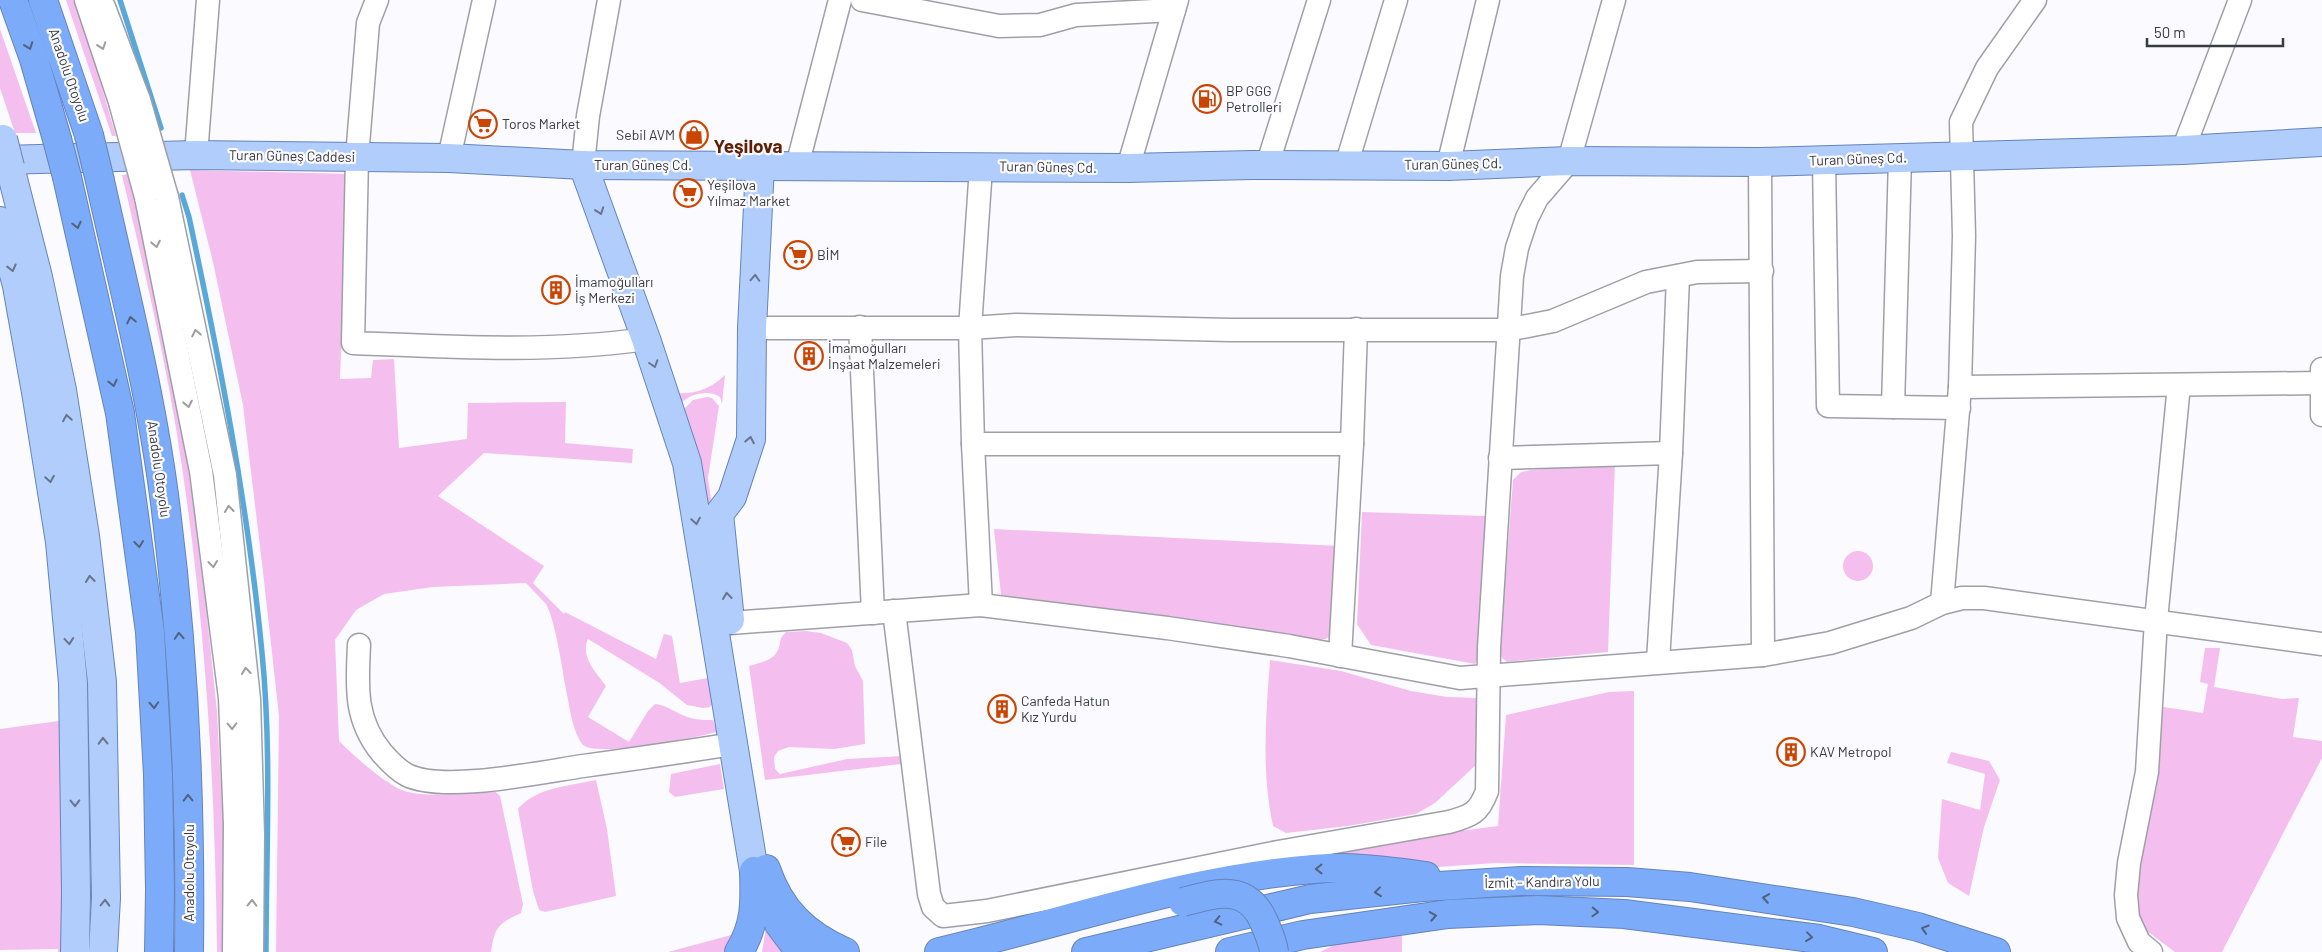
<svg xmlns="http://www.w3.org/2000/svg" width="2322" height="952" font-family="Barlow,sans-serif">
<rect width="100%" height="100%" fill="#fbfbff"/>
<!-- green -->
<g fill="#f4bfef">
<polygon points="66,0 73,0 88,39 116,136 112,136"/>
<polygon points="0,29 36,133 15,133 0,88"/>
<path d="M 190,170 L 348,174 L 340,379 L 371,378 L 373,360 L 394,359 L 399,448 L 467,439 L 468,403 L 566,402 L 565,443 L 633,449 L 632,463 L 484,453 L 438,496 L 544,566 L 533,583 L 564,614 L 565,612 L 656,659 L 664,634 L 672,636 L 680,683 L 708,678 L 713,703 L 710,707 L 703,708 L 687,705 L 658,682 L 588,639 C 580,657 596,672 606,686 L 588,717 L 629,742 L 648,711 L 655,704 C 667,705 674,712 685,716 C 694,720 703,720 713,720 L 717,732 C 697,737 594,759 582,744 C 573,731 571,715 568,700 C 562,671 559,641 550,613 L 546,604 L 526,583 L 433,587 L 384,594 L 356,610 L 335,640 L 339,741 C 353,755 389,788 408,792 C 436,798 465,792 494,790 L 500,796 L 523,904 L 521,913 C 498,924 495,926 491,952 L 276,952 L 279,716 L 263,572 L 243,405 L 213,262 Z"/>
<path d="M 131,174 L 182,420 L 205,597 L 217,711 L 224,843 L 224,952 L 217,952 C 215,774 204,597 175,422 C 161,339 141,256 122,175 Z"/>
<path d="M 725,375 L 722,404 L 720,397 C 709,389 690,394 681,403 L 676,393 C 695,395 712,388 725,375 Z"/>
<polygon points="707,397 712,398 719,406 708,478 763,868 789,952 762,952 768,915 681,412 693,400"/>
<polygon points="1615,463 1608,652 1507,662 1502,658 1500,649 1513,480 1521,472 1531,470"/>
<polygon points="1362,512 1485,516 1483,650 1475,664 1371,645 1357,624"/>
<polygon points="994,529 1339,546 1331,635 1326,639 1316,640 1001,595"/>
<circle cx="1858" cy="566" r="15"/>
<path d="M 806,631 L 821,633 L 847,643 L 852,650 L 855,666 L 863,681 L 865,744 L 834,749 L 789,747 L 778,751 L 774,757 L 775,769 L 780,774 L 847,759 L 902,756 L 901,764 L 765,780 L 749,666 C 759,663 773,661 778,650 C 782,641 778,640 786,632 Z"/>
<polygon points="2205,648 2220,648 2214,687 2282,699 2299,698 2293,737 2322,741 2322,758 2222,952 2175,952 2148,932 2139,917 2135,900 2137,869 2148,817 2157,787 2157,706 2203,713 2208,684 2200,682"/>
<path d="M 1270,660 L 1341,671 L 1411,691 L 1447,697 L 1480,698 L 1478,763 L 1435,803 L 1416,814 L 1348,826 L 1286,833 L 1273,826 C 1261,771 1266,715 1270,660 Z"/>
<polygon points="1634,691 1634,865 1496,863 1423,868 1314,863 1333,851 1414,837 1498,826 1506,715 1609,692"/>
<polygon points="66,720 66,952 58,952 58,949 0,950 0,729"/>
<polygon points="1951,752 1989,761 2000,780 1984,827 1969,896 1948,883 1938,858 1942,799 1980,810 1985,774 1947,763"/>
<polygon points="720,764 724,789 675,797 669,792 671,774"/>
<path d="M 596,780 L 607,829 L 616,896 L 545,912 L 539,910 L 533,891 L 518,809 C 536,787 570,786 596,780 Z"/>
<polygon points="1402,926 1402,952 1320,952 1366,929"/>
<polygon points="735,934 737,952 668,952"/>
</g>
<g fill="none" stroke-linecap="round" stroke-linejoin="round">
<!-- stream -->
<g stroke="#58a9d9" stroke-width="5.5">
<polyline points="120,0 161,128"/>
<path d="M 182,195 L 189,217 C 220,362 248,506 262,653 C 272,752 266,853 266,952"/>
</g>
<defs>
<g id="minor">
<polyline points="86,0 120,102"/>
<path d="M 377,0 L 368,23 L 357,157 L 353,343 C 450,347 549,353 646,339"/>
<polyline points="862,0 999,26 1040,25 1076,15 1174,10"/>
<polyline points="104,7 139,100"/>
<polyline points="2183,150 2240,0"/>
<polyline points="196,155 208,0"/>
<polyline points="449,158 484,0"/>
<polyline points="1824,161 1828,406 1959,408"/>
<polyline points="1760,162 1763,655"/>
<polyline points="583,165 588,116 609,0"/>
<polyline points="797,166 840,0"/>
<polyline points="1267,166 1319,0"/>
<polyline points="1346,166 1396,0"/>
<polyline points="1448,166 1488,0"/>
<polyline points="981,167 970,328 973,444 981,605"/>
<polyline points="1128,168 1177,0"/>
<polyline points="146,197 201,471 230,698 235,824 234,952"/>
<polyline points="167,197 225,475 249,699 253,834 252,952"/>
<polyline points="860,327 873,613"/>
<polyline points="752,328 970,328 1016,325 1230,330 1507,330 1553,321 1646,282 1697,272 1762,271"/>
<polyline points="2322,369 2322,415"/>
<polyline points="1960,387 2321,383"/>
<polyline points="1893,407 1900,158"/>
<polyline points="973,444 1352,444 1340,656"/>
<polyline points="1352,444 1356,329"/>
<polyline points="1500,458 1671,453"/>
<polyline points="1942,603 1960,387 1964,236 1961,122 1987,68 2035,0"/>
<path d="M 894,611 L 929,894 L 933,907 L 943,916 L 987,911 L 1278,852 L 1449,822 C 1471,816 1479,813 1487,791 L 1489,648 L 1512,276 L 1517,248 L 1527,218 L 1537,198 L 1569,161 L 1614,0"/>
<polyline points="730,623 981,605 1167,628 1289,646 1460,678 1763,655 1830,643 1911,618 1942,603 1962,598 1984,598 2322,644"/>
<path d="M 359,645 C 357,686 354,719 382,753 C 389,761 397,770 407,775 C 443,793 542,772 583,766 C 633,759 683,752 733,744"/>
<polyline points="1658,661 1671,453 1678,276"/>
<polyline points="2151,952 2139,942 2128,918 2126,895 2129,863 2147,772 2156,620 2179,385"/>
</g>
<g id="major">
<polyline points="0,160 196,155 449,158 583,165 1128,168 1252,165 1448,166 1569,161 1760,162 2183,150 2322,142"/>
<polyline points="583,165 646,339 687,463 754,871"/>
<polyline points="10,167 38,277 62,390 85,536 102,682 106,898 103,952"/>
<polyline points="0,221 17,286 36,392 60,542 73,683 76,893 75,952"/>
<polyline points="730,620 719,514 732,497 751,439 752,328 760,166"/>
</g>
<g id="highway">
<polyline points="13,0 34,59 57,139"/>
<polyline points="43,0 89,135"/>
<polyline points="67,177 120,413 150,632 158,775 160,890 159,952"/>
<path d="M 100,181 C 123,285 150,389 164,495 C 184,647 191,799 189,952"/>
<path d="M 766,869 C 780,910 805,935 845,952"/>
<polyline points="774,910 779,924 800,952"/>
<path d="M 739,952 C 756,924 755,902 754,871"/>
<path d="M 939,952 C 1064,923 1185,879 1313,869 C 1350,866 1389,871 1426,876"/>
<polyline points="1086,952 1310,899 1423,887 1521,881 1627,882 1690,887 1853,912 1918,927 1996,952"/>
<polyline points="1230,952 1303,935 1448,914 1538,910 1624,914 1819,939 1873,952"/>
</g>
</defs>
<!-- minor casing -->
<use href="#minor" stroke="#9f9fa8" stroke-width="25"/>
<!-- major casing -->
<use href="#major" stroke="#6584b8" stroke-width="30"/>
<!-- highway casing -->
<use href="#highway" stroke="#6584b8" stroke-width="30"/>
<!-- minor -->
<use href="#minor" stroke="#fff" stroke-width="22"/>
<!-- major -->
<use href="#major" stroke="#b0cdfb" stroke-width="28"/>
<!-- highway -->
<use href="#highway" stroke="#7cabf9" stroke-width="28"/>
<defs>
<g id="minor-bridge">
<polyline points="139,100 167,197"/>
<polyline points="120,102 146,197"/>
</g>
<polyline id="major-bridge" points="3,139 10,167"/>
<g id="highway-bridge">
<polyline points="89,135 100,181"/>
<polyline points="57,139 67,177"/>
<path d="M 1183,902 C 1216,893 1247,883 1264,922 C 1268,931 1273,942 1274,952"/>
</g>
</defs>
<!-- minor-bridge casing -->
<use href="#minor-bridge" stroke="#9f9fa8" stroke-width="25" stroke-linecap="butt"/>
<!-- major-bridge casing -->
<use href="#major-bridge" stroke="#6584b8" stroke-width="30" stroke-linecap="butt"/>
<!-- highway-bridge casing -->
<use href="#highway-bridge" stroke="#6584b8" stroke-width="30" stroke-linecap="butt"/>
<!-- minor-bridge -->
<use href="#minor-bridge" stroke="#fff" stroke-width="22"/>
<!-- major-bridge -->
<use href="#major-bridge" stroke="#b0cdfb" stroke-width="28"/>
<!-- highway-bridge -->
<use href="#highway-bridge" stroke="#7cabf9" stroke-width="28"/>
</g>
<!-- one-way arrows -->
<defs><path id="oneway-chevron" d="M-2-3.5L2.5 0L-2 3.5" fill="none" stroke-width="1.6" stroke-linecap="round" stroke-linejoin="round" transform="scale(1.25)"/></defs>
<g stroke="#51627f">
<use href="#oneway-chevron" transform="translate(29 46) rotate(70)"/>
<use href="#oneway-chevron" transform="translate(77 225) rotate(77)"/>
<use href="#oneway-chevron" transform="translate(131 320) rotate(-102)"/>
<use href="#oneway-chevron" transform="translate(113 383) rotate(77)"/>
<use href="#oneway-chevron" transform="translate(139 544) rotate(83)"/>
<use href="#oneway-chevron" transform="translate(179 636) rotate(-94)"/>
<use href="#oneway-chevron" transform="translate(154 705) rotate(87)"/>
<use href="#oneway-chevron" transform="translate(188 798) rotate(-91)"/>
<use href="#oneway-chevron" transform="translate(1319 869) rotate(179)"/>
<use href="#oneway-chevron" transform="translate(1378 892) rotate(174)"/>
<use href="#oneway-chevron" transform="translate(1766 898) rotate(-171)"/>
<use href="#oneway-chevron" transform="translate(1595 912) rotate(2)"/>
<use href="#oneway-chevron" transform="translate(1433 916) rotate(-9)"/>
<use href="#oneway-chevron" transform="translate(1218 921) rotate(167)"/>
<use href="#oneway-chevron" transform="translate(1925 929) rotate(-163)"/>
<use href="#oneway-chevron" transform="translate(1809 937) rotate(7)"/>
</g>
<g stroke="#9c9d9e">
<use href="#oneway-chevron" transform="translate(102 46) rotate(71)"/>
<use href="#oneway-chevron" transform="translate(156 244) rotate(79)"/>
<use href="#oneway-chevron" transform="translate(196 333) rotate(-102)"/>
<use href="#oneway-chevron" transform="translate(188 404) rotate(79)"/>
<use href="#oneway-chevron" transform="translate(229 509) rotate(-96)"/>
<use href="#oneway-chevron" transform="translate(213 564) rotate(83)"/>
<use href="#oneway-chevron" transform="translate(246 671) rotate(-96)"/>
<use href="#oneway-chevron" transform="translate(232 726) rotate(88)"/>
<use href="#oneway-chevron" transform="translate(252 903) rotate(-89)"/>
</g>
<g stroke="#69758a">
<use href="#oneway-chevron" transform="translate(600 211) rotate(70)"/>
<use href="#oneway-chevron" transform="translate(12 268) rotate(76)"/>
<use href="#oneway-chevron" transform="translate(755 278) rotate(-87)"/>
<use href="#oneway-chevron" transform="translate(654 364) rotate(72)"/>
<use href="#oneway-chevron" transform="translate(67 418) rotate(-99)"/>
<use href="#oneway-chevron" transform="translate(750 440) rotate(-79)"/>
<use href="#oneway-chevron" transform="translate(50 479) rotate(81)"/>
<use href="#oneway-chevron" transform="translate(696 521) rotate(81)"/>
<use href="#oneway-chevron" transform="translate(90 579) rotate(-96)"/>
<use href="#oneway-chevron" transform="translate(727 596) rotate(-96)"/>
<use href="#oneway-chevron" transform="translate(69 641) rotate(85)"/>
<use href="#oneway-chevron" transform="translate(103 741) rotate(-91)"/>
<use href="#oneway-chevron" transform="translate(75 803) rotate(89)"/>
<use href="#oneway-chevron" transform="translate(105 903) rotate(-88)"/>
</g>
<!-- icons -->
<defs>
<symbol id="fuel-ring" viewBox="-11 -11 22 22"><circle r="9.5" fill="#fbfbff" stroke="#ca4402" stroke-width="1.5"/><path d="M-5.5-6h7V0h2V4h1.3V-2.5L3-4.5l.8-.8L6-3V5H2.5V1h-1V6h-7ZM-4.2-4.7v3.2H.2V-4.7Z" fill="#ca4402"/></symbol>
<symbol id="supermarket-ring" viewBox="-11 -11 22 22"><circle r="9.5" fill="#fbfbff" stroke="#ca4402" stroke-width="1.5"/><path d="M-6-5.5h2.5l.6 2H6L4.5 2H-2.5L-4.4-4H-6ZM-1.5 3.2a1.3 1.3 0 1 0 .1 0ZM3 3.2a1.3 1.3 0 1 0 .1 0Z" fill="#ca4402"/></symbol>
<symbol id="shop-ring" viewBox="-11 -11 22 22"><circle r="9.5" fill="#fbfbff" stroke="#ca4402" stroke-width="1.5"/><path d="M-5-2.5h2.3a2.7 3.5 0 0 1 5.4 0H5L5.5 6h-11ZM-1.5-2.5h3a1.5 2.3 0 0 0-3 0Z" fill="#ca4402"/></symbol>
<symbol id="building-ring" viewBox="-11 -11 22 22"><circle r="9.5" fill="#fbfbff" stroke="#ca4402" stroke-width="1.5"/><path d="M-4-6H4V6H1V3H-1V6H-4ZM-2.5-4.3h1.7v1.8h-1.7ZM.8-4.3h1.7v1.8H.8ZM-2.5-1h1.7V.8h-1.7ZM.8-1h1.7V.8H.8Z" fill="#ca4402"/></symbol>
</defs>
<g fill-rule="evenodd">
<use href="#fuel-ring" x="1191" y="83" width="32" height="32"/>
<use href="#supermarket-ring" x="467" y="108" width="32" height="32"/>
<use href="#shop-ring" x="678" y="119" width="32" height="32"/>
<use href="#supermarket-ring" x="672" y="177" width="32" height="32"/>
<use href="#supermarket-ring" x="782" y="239" width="32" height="32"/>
<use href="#building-ring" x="540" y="274" width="32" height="32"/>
<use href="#building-ring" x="793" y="340" width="32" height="32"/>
<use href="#building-ring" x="986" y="693" width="32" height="32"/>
<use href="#building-ring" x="1775" y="736" width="32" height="32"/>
<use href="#supermarket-ring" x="830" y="826" width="32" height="32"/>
</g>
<g text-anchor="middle" stroke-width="4.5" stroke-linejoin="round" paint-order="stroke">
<!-- street labels -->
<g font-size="14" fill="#3a3b3e" stroke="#fbfbff">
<text transform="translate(69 75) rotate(71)" y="5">Anadolu Otoyolu</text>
<text transform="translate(292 156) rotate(1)" y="5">Turan Güneş Caddesi</text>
<text transform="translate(1858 159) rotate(-2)" y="5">Turan Güneş Cd.</text>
<text transform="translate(1453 164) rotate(-1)" y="5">Turan Güneş Cd.</text>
<text x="643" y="170">Turan Güneş Cd.</text>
<text transform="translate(1048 167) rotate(1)" y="5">Turan Güneş Cd.</text>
<text transform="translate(159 469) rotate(82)" y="5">Anadolu Otoyolu</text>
<text transform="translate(189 873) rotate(-90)" y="5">Anadolu Otoyolu</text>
<text transform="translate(1542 882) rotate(-1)" y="5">İzmit - Kandıra Yolu</text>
</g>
<!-- poi labels -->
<g font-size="14" fill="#3a3b3e" stroke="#fbfbff" text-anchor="start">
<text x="1226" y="96">BP GGG<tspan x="1226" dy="16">Petrolleri</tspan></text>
<text x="502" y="129">Toros Market</text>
<text x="675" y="140" text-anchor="end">Sebil AVM</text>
<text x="707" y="190">Yeşilova<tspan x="707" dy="16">Yılmaz Market</tspan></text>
<text x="817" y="260">BİM</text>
<text x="575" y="287">İmamoğulları<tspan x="575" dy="16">İş Merkezi</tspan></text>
<text x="828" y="353">İmamoğulları<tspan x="828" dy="16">İnşaat Malzemeleri</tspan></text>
<text x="1021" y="706">Canfeda Hatun<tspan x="1021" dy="16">Kız Yurdu</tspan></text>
<text x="1810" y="757">KAV Metropol</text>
<text x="865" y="847">File</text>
</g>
<!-- district labels -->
<g font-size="19" font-weight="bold" fill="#5f1f05" stroke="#fbfbff">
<text x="748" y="153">Yeşilova</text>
</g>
</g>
<!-- scale -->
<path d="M2147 38v8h136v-8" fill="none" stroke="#3a3b3e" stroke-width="2.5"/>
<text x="2154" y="38" font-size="15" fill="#3a3b3e" stroke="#fbfbff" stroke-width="4" paint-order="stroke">50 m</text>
</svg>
